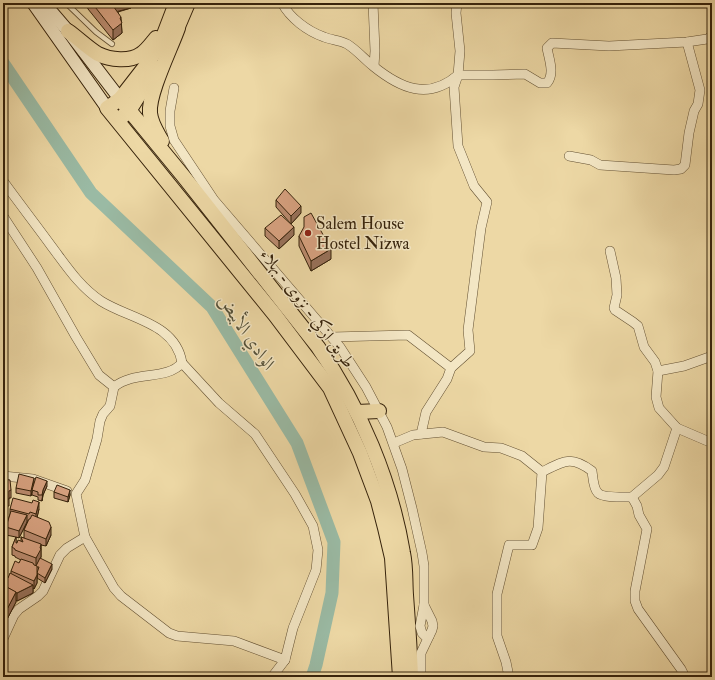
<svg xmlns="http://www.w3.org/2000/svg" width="715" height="680" font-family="'IM FELL Double Pica',Amiri,serif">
<rect width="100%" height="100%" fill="#edd8a5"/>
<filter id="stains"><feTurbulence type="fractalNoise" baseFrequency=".005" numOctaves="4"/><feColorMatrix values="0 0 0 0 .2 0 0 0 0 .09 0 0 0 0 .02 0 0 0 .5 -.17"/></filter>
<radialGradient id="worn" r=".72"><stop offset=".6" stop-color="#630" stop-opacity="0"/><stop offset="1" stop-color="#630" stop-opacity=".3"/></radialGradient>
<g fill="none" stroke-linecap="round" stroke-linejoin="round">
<!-- river -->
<polyline stroke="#9abaa4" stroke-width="13" points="3,63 91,193 212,307 297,443 334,542 332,593 316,665 312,677"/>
<defs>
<polyline id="lane" points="66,3 96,32 112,44"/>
<g id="street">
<path d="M 282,3 C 290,18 307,31 324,37 C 331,40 340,40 347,44 C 357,50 364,59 373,66 C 400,88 428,101 458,75 L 493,75 L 525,74 L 540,83 L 547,83 C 555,74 549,59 547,48 L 552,43 L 609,46 L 687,42 L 707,39 L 712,36"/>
<polyline points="373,3 375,51 374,66"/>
<polyline points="174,88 170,111 170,126 174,140 214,200 340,347 366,387 387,427 402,469 412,508 422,553 424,566 424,605 420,626 422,633 425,636 429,636"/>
<polyline points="569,156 591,160 600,165 674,170 681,169 685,165 689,133 694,111 698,104 700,90 687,42"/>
<path d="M 3,181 C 19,203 36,225 52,247 C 67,267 80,287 101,301 C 129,319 176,323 182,363 C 166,381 135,370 114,387"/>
<polyline points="3,216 37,268 76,337 99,375 114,387 110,406 103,414 100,421 97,439 85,480 76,494 85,537 114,588 121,596 169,633 177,636 234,641 285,660"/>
<polyline points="610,251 616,278 617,295 614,308 615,310 633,322 638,326 644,347 655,362 658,371 656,397 659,408 677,428"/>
<polyline points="332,337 408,335 451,368"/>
<polyline points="182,363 219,403 255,434 295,494 313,526 318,550 316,570 293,628 285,660 272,677"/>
<polyline points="658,371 684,366 712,356"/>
<polyline points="421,434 426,412 447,379 451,368 470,351 468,330 481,228 487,202 474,186 458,146 454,87 458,75 460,51 456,13 457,3"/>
<polyline points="394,443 413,435 443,432 484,447 501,448 522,456 542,472 538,528 532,545 509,545 497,594 497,636 506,662 509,677"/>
<path d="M 542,472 C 564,461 571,455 592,471 C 593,477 593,488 598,493 C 603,498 624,497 632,497 L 658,475 L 664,467 L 677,428 L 712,443"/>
<polyline points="3,476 33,479 67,491"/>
<polyline points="632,497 637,506 639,515 647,529 635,591 635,601 638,609 681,669 685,677"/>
<polyline points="3,639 14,615 19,609 38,596 43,591 60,555 67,548 85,537"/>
<polyline points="421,677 421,653 432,630 433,626 432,621 424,605"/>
</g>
<g id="secondary">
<polyline points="33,3 107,108"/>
<polyline points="44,3 68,31 120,99"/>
</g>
<g id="primary">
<polyline points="176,3 163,37 148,63 120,99 107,108 275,315 330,388 360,453 378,501 385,528 392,558 400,677"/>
<path d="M 68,31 C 78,38 88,48 98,54 C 110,60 130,62 141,54 C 147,50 151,44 156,38"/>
<polyline points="174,36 188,3"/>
<path d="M 120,99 L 184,177 L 318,347 C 360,407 391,481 403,553 C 406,567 405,581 406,595 C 408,622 410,650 411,677"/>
<polyline points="123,116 129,111 156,68"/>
<path d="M 162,141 C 157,132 151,124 150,113 C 148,94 171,48 178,28"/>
<polyline points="357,412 379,411"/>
</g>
</defs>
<!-- lane casing -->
<use href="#lane" stroke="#635032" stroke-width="6"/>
<!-- street casing -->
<use href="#street" stroke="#635032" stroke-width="10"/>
<!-- secondary casing -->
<use href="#secondary" stroke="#35220b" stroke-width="14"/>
<!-- primary casing -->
<use href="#primary" stroke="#35220b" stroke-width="16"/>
<!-- lane -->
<use href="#lane" stroke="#f3e6c4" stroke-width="4.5"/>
<!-- street -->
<use href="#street" stroke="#f3e6c4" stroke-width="9"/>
<!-- secondary -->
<use href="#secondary" stroke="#f3e6c4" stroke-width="12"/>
<!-- primary -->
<use href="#primary" stroke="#edd8a5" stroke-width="14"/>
</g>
<!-- wall -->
<g fill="#bb8c70" stroke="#35220b" fill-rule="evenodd">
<polygon points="86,3 131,3 131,8 118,12 121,21 122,33 113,40 88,9"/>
<polygon points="276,200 301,213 291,224 276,207"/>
<polygon points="265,228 294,235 279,249 265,236"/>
<polygon points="299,236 331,259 311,271 299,246"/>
<polygon points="3,479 11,490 11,498 9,498 9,506 3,506"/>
<polygon points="34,483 47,486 43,495 42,501 38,500 38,497 32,495 32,491 31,496 16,493 16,488"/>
<polygon points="54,492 70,495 68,502 54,498"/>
<path d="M 10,509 L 39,509 L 37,517 L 51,535 L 46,546 L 41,545 L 41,557 L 40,559 L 52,569 L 45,583 L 37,578 L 38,572 L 37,572 L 37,583 L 34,589 L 33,588 L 33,593 L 17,601 L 16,600 L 16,602 L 3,627 L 3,578 L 8,578 L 11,573 L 11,571 L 19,563 L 21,560 L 15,557 L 15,556 L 12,555 L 12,547 L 16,537 L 6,535 L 6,527 L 10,514 ZM 27,521 L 28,521 L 24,530 L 24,538 L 21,537 L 21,541 L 17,543 L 16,543 L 16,537 L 19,538 L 27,522 Z"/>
</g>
<!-- shaded-wall -->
<g fill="#98725b" stroke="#35220b">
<polygon points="111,3 131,3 131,8 111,13"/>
<polygon points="121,17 122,33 113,40 113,30 120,18"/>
<polygon points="301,206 301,213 291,224 291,216"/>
<polygon points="294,227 294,235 279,249 279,241"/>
<polygon points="331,249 331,259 311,271 311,261"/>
<polygon points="34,478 34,483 31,496 31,491"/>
<polygon points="47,481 47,486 43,495 42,501 43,490"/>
<polygon points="70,490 70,495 68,502 68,497"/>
<polygon points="39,502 39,509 36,522 36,514"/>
<polygon points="27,515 27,522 19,538 19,531"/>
<polygon points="51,527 51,535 46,546 46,539"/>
<polygon points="41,544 41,557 36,566 36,558"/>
<polygon points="52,564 52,569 45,583 45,578"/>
<polygon points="37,575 37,583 34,589 34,581"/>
<polygon points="33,585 33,593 17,601 17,593"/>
<polygon points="16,592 16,602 3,627 3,617"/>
</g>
<!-- building -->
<g fill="#d9a382" stroke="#35220b">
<polygon points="92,3 112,3 111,3 121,17 120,18 122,23 113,30"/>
<polygon points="285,189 301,206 291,216 276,200"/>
<polygon points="311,213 331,249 311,261 299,236 304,227 304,217"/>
<polygon points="281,215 294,227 279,241 265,228"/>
<polygon points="19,474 34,478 31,491 16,488"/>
<polygon points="36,477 47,481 43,490 42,495 38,495 38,492 32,490"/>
<polygon points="3,479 10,480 11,490 9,491 9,499 3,499"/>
<polygon points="57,485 70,490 68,497 54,492"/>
<polygon points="13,498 32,503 33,500 39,502 36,514 30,512 29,514 10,509"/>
<polygon points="11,511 27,515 19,531 6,527"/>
<polygon points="32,515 49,522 51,527 46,539 24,530 29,519 30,519"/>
<polygon points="16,537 16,543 17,543 18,540 23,542 21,537 41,544 40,548 41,549 36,558 15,550 15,549 12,547"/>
<polygon points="40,558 52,564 45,578 37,573 39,567 37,567 36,566"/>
<polygon points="21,559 33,563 34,565 37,566 37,575 34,581 11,571 15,561 19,563"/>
<polygon points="10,573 33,585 17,593 3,585 3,578 4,576 8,578"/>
<polygon points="3,585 16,592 3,617"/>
</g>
<!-- markers -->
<circle fill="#8f2418" stroke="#f3e6c4" stroke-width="1.5" cx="308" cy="233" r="4"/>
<g text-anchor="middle" stroke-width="3" stroke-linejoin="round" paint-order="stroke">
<!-- poi labels -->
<g font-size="17" fill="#35220b" stroke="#f3e6c4" text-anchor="start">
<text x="316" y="229">Salem House<tspan x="316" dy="20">Hostel Nizwa</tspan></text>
</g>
<!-- street labels -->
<g font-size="17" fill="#35220b" stroke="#f3e6c4">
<text transform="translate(308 308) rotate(53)" y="6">طريق ازكي - نزوى - بهلاء</text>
</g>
<!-- water labels -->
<g font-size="18" font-style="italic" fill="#535039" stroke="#f3e6c4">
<text transform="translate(247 332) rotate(56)" y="6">الوادي الأبيض</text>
</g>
</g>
<!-- margin -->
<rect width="715" height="680" fill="none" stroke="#edd8a5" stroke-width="16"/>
<rect x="4" y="4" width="707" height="672" fill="none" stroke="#35220b" stroke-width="2"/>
<rect x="8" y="8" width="699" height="664" fill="none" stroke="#35220b"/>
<rect width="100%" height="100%" filter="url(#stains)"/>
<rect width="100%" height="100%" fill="url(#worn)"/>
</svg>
